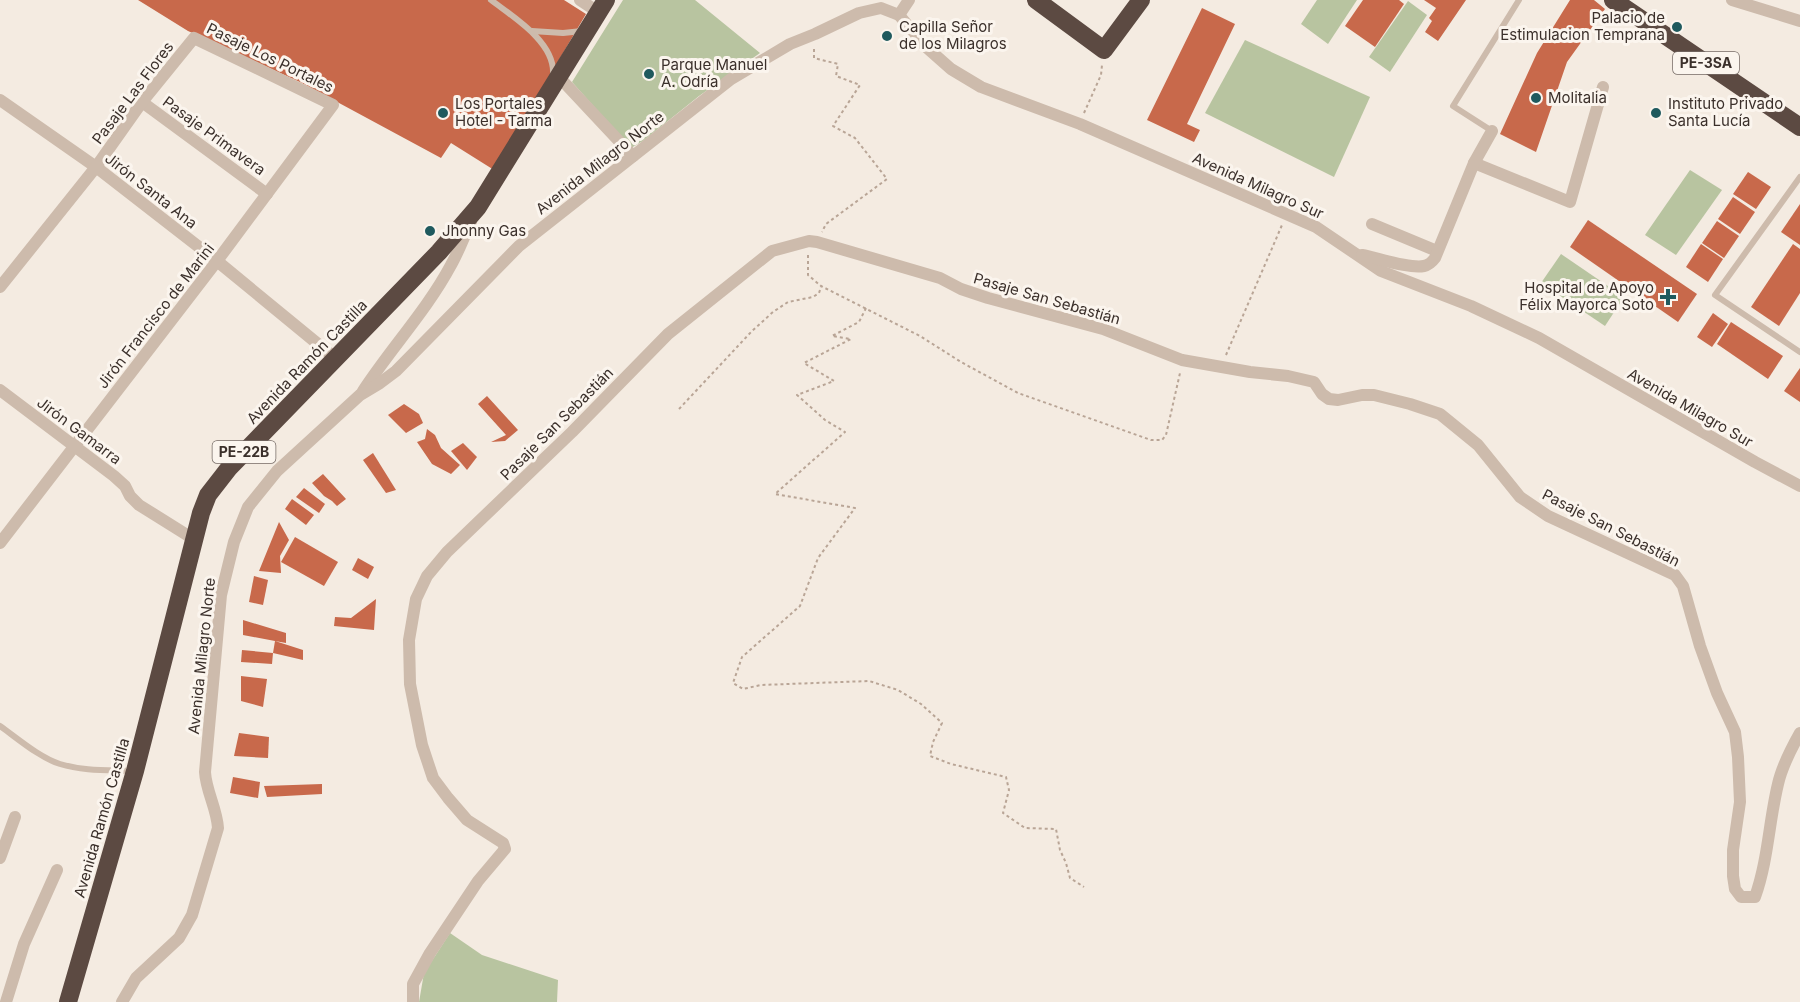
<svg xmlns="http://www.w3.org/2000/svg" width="1800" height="1002" font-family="Inter,sans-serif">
<rect width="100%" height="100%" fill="#f4ebe1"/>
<!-- green -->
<g fill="#b8c4a0">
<polygon points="623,0 695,0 760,53 699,96 643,141 631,148 572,82"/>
<polygon points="1317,0 1357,0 1328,44 1301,24"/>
<polygon points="1408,1 1427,15 1390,72 1369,57"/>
<polygon points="1245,40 1370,97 1334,177 1205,113"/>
<polygon points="1690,170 1722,190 1676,255 1645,235"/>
<polygon points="1561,254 1624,297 1605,326 1541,283"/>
<polygon points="450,933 482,955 558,980 557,1002 419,1002 424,973"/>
</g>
<!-- building -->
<g fill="#c8694b">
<polygon points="138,0 564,0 586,14 494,170 451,143 441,158 302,83 188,31"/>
<polygon points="1363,0 1399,0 1404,4 1375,47 1345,26"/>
<polygon points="1424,0 1466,0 1438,41 1425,32 1432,21 1429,18 1436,8"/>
<polygon points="1570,0 1594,0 1605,9 1567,62 1536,152 1500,134 1537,53"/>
<polygon points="1202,8 1235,24 1187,124 1200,130 1194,142 1147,120"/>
<polygon points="1748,172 1771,187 1756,209 1733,194"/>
<polygon points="1733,197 1755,212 1740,234 1718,219"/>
<polygon points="1800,204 1800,245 1781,232"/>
<polygon points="1588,220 1697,294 1678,322 1570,247"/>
<polygon points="1717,221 1739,236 1724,258 1702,243"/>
<polygon points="1701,244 1723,259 1708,282 1686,267"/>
<polygon points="1793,244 1800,249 1800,293 1779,326 1751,307"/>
<polygon points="1713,313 1728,324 1712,347 1697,337"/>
<polygon points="1731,322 1783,356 1768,379 1717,344"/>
<polygon points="1800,368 1800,402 1784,391"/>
<polygon points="487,396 518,430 505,441 491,442 506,435 478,404"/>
<polygon points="404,404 419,414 423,423 406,433 388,415"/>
<polygon points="427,429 435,435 441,448 460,465 451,474 432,464 417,442 425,439"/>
<polygon points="463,443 477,457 467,470 451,451"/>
<polygon points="373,453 396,490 386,493 363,460"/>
<polygon points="323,474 346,499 337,506 332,501 324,496 312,483"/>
<polygon points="304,488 325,504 319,513 296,497"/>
<polygon points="292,499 314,515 306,525 285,509"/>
<polygon points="279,522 289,540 280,556 281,573 259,571"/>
<polygon points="295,537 338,562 324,586 281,562"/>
<polygon points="358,558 374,567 368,579 352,570"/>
<polygon points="254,576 268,580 263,605 249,602"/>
<polygon points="376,599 374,630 334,626 335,617 351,618"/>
<polygon points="243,620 286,633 286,643 275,641 303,650 303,660 273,653 275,641 243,635"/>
<polygon points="242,650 273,653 272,664 241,662"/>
<polygon points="241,676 267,679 263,707 241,701"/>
<polygon points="239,733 269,737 268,758 234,756"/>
<polygon points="233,777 260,782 258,798 230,793"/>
<polygon points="322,784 322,794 267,797 264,786"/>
</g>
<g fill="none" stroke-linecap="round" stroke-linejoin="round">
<!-- path -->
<g stroke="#b9a596" stroke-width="2" stroke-dasharray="3 3" stroke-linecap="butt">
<polyline points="814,49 814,58 838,64 836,76 860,85 833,126 855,138 887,179 826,224 822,232"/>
<polyline points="1084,113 1101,75 1102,65"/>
<polyline points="808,255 808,275 821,286 920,336 961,362 1018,393 1151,440 1162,440 1166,435 1180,373"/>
<polyline points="866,308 859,322 832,336 851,339 804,363 834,381 797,395 825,420 845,432 775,494 855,508 818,558 800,606 742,657 733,683 743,689 761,685 869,681 898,690 921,704 942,723 933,742 930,756 951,764 1006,777 1009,790 1003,813 1025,828 1056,829 1060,850 1066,863 1070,878 1084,887"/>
<polyline points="1226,355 1282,225"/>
<polyline points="679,409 752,331 773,312 788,302 813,297 819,293 821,287"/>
</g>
<!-- lane -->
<g stroke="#cdbbac" stroke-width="6">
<path d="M 491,0 C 513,17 555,42 553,74"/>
<polyline points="532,31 563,33 582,31"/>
<polyline points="1492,131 1453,106 1519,0"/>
<polyline points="1800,177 1715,295 1800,352"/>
<path d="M 0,726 C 17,738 40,758 60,764 C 83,771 108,770 131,771"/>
</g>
<!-- street -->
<g stroke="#cdbbac" stroke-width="12">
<polyline points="580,0 598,12"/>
<polyline points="1732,0 1800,21"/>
<polyline points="899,15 925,46 951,69 981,87 1080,124 1316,227 1381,271 1471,306 1539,338 1755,462 1800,486"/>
<polyline points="899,15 909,0"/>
<polyline points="559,77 633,156"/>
<polyline points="0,100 96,167 217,261 335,358"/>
<polyline points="142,102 267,194"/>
<polyline points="1474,163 1570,202 1603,87"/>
<polyline points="1372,224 1437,251"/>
<path d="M 1362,255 C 1378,258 1409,269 1424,266 C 1429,265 1432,262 1435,258 L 1474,163 L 1492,131"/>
<polyline points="0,287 96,167 142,102 194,38 333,105 217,261 0,543"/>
<polyline points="0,390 114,476 125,486 130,496 139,505 195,540"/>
<path d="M 363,391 C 391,348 427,310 451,265 C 459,251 464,236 471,222"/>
<polyline points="0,858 15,817"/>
<polyline points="6,1002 24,944 57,870"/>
<path d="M 122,1002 L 136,978 L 179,938 L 192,915 L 218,828 C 217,809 206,791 205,772 L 221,595 L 234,542 L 248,507 L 277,471 L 360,395 L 380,383 L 396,371 L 519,246 L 731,79 L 790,44 L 815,34 L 859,13 L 881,8 L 899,15"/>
<path d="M 413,1002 L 413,984 L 430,953 L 478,881 L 505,849 L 503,843 L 467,820 L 448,798 L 433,778 L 422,745 L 410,684 L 409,640 L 416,599 L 427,576 L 447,552 L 572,432 L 668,334 L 772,251 L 809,241 L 817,242 L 940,278 L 961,289 L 988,298 L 1103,329 L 1182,360 L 1250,372 L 1288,376 L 1314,382 L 1322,394 L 1329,399 L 1338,400 L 1362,395 L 1374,395 L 1410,404 L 1440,414 L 1478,445 L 1520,497 L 1548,516 L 1675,575 L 1683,586 L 1700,646 L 1717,693 L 1735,732 L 1738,757 L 1740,802 L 1733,850 L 1733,876 L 1735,889 L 1741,897 L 1755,897 C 1768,861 1769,821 1778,784 C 1782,766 1791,749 1800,733"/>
</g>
<!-- highway -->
<g stroke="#5c4a42" stroke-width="18">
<polyline points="1036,0 1104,50 1141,0"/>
<polyline points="1613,0 1800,127"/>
<polyline points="68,1002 135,771 201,513 208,495 229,468 439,252 478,207 606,0"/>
</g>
</g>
<!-- markers -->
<g fill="#1f5a5e" stroke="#fbf5ee" stroke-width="2">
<circle cx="1677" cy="27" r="6"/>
<circle cx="887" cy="36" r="6"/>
<circle cx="649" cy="74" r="6"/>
<circle cx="1536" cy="98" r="6"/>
<circle cx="443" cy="113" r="6"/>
<circle cx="1656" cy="113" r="6"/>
<circle cx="430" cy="231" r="6"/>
<path d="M1665 288h6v6h6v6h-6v6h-6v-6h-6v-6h6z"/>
</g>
<g text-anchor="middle" stroke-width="6" stroke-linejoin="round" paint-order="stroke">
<!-- shield labels -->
<g fill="#fbf5ee" stroke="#756b66" stroke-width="1.5">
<rect x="1673" y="52" width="66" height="22" rx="4.5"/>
<rect x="212.5" y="441" width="63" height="22" rx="4.5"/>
</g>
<g font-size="14" font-weight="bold" fill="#3b302b">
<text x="1706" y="68">PE-3SA</text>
<text x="244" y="457">PE-22B</text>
</g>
<!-- poi labels -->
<g font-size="15" fill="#3b302b" stroke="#fbf5ee" text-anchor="start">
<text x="1665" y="23" text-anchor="end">Palacio de<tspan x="1665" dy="17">Estimulacion Temprana</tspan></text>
<text x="899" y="32">Capilla Señor<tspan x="899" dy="17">de los Milagros</tspan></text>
<text x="661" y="70">Parque Manuel<tspan x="661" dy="17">A. Odría</tspan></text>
<text x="1548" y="103">Molitalia</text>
<text x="455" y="109">Los Portales<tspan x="455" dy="17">Hotel - Tarma</tspan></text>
<text x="1668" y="109">Instituto Privado<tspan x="1668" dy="17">Santa Lucía</tspan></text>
<text x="442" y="236">Jhonny Gas</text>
<text x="1654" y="293" text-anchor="end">Hospital de Apoyo<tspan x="1654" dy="17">Félix Mayorca Soto</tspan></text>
</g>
<!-- street labels -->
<g font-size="15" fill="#3b302b" stroke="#fbf5ee">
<text transform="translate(270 58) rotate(26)" y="5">Pasaje Los Portales</text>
<text transform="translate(133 93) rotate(-53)" y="5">Pasaje Las Flores</text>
<text transform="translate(214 136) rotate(36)" y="5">Pasaje Primavera</text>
<text transform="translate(600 163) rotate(-38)" y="5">Avenida Milagro Norte</text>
<text transform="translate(1258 186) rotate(24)" y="5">Avenida Milagro Sur</text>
<text transform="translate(151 191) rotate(38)" y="5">Jirón Santa Ana</text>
<text transform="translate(1047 299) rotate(16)" y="5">Pasaje San Sebastián</text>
<text transform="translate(156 316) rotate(-52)" y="5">Jirón Francisco de Marini</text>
<text transform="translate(307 362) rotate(-46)" y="5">Avenida Ramón Castilla</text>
<text transform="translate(1690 408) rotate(30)" y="5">Avenida Milagro Sur</text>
<text transform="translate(557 424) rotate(-45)" y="5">Pasaje San Sebastián</text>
<text transform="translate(79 431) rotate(37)" y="5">Jirón Gamarra</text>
<text transform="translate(1611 528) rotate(27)" y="5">Pasaje San Sebastián</text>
<text transform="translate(202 656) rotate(-84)" y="5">Avenida Milagro Norte</text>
<text transform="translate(102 818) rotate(-74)" y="5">Avenida Ramón Castilla</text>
</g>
</g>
</svg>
